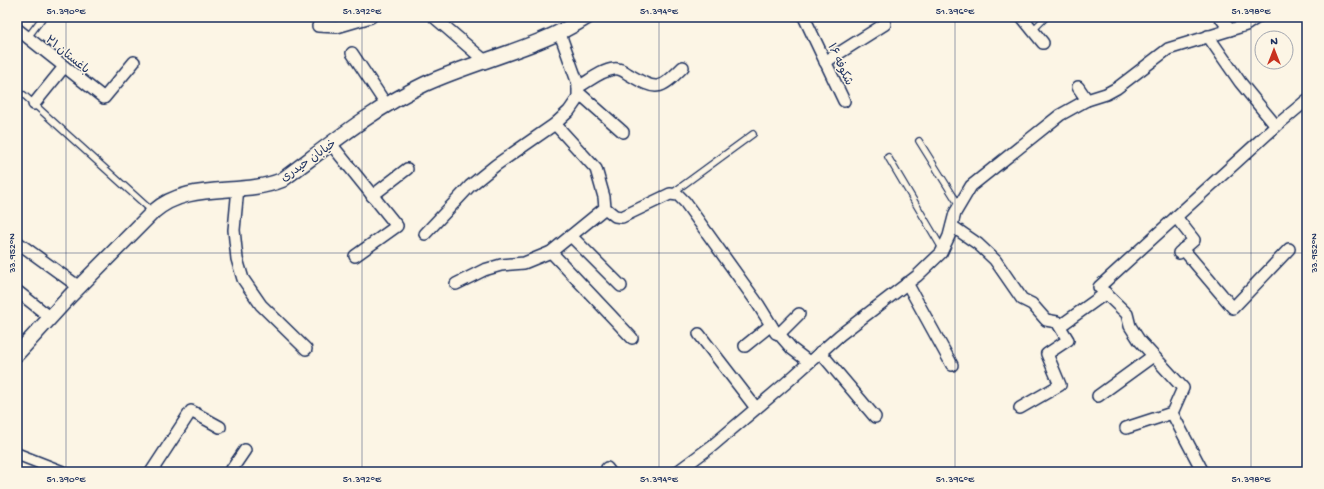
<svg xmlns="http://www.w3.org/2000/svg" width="1324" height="489" font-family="'Gochi Hand','Playpen Sans Arabic',sans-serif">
<rect width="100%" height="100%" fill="#fcf5e5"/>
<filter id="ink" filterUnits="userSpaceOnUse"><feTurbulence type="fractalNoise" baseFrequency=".025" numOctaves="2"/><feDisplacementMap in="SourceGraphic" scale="8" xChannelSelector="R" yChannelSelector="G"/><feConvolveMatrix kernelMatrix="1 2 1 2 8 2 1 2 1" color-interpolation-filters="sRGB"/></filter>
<g filter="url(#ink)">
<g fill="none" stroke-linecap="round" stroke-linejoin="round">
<defs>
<g id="service">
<polyline points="442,24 449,17"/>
<polyline points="1033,30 1046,17"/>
<polyline points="28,37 43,17"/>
<polyline points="24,95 153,212"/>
<polyline points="919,141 959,205"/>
<polyline points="888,157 943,250"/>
<polyline points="671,194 753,134"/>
</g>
<g id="minor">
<polyline points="434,17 485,61"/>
<polyline points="804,17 844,101"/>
<polyline points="1022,17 1043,43"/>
<polyline points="1220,17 1230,30"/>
<polyline points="318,26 337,27 371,17"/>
<polyline points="17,29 104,98 134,62"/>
<polyline points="1208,36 1240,82 1276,126"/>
<polyline points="352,53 387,106"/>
<polyline points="825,62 885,24"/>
<path d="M 578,87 C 589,81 602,70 614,69 C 619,68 624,71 628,74 C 657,91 659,91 683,67"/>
<polyline points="1078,87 1087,100"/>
<polyline points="579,93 623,132"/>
<polyline points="34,104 64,67"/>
<polyline points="555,124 596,169 604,197 605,208"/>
<polyline points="331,144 397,226 355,256"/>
<polyline points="238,188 234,230 237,259 243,279 261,305 306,349"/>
<polyline points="372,196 407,169"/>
<polyline points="1176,217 1194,240 1179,253"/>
<polyline points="952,226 978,244 995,260 1022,299 1032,304 1046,320 1057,322 1068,340 1047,354 1060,385 1020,408"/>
<polyline points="425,234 470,186 496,165 555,124 569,111 578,98 578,84 559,31"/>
<polyline points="571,236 621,286"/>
<polyline points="17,242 79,287"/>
<polyline points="1183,249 1233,308 1289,249"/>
<polyline points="551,252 632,338"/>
<polyline points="907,283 952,365"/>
<polyline points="456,284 484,270 501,265 524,263 551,252 605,208 615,216 622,217 670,194 678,195 685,202 758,304 776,333 779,334 792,349 809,362"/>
<polyline points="17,291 51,318"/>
<polyline points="1060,326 1106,293"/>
<polyline points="699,334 756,408"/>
<polyline points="779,334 799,314"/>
<polyline points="745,346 771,325"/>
<polyline points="820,352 875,417"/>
<polyline points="1098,396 1153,356"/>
<polyline points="1126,428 1172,413"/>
<polyline points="17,454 63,472"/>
<polyline points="607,468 610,472"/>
<polyline points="151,472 191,411 220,427"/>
<polyline points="230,472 245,450"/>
<polyline points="677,472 712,446 786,383 840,335 917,276 941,253 949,236 955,213 971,186 1060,115 1087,100 1106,94 1117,88 1168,49 1246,25 1258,17"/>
<polyline points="1203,472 1172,413 1183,388 1139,340 1130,326 1127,314 1099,287 1276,126 1307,100"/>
</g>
<path id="tertiary" d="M 17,354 L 70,296 L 153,212 C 189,180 241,197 282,180 C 328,146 374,108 425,84 C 477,60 539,48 587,17"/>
</defs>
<!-- service casing -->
<use href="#service" stroke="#1b2f5e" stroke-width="8"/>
<!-- minor casing -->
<use href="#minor" stroke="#1b2f5e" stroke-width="14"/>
<!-- tertiary casing -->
<use href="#tertiary" stroke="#1b2f5e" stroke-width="17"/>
<!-- service -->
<use href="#service" stroke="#fcf5e5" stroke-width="5.5"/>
<!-- minor -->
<use href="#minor" stroke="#fcf5e5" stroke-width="11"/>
<!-- tertiary -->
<use href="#tertiary" stroke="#fcf5e5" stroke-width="14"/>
</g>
</g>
<!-- ticks -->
<path fill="none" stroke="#1b2f5e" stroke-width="1" stroke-opacity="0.45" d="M 66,17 L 66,472M 362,17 L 362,472M 659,17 L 659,472M 955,17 L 955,472M 1251,17 L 1251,472M 17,253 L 1307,253"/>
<g text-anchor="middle" stroke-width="3" stroke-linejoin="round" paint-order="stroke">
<!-- street labels -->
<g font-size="12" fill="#1b2f5e" stroke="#fcf5e5">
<text transform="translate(68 54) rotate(39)" y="4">باغستان ۲۱</text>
<text transform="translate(841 64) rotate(65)" y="4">شکوفه ۱۶</text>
<text transform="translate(308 160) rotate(-35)" y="4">خیابان حیدری</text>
</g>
</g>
<!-- margin -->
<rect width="1324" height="489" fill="none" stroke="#fcf5e5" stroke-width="44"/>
<!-- north arrow -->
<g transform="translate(1274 50)"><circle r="19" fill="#fcf5e5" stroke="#a2a6af"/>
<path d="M0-3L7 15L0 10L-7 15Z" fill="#c8321e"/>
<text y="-6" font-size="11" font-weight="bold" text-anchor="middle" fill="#1b2f5e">N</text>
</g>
<rect x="22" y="22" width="1280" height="445" fill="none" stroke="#1b2f5e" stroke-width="1.5"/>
<g font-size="10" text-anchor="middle" fill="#1b2f5e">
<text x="66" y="14">51.390°E</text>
<text x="362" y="14">51.392°E</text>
<text x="659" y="14">51.394°E</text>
<text x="955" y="14">51.396°E</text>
<text x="1251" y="14">51.398°E</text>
<text transform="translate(11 253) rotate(-90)" y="4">33.952°N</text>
<text transform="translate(1313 253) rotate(-90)" y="4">33.952°N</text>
<text x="66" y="482">51.390°E</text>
<text x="362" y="482">51.392°E</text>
<text x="659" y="482">51.394°E</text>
<text x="955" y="482">51.396°E</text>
<text x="1251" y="482">51.398°E</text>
</g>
</svg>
